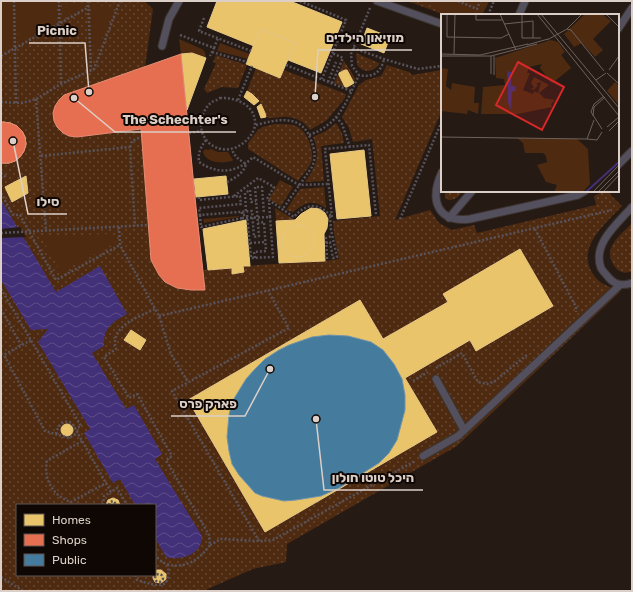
<svg xmlns="http://www.w3.org/2000/svg" width="633" height="592" font-family="Rubik,Heebo,sans-serif">
<defs>
<pattern id="grass-dots" width="8" height="8" patternUnits="userSpaceOnUse"><rect width="8" height="8" fill="#4e2a11"/><path d="M2 2h.1M6 6h.1" fill="none" stroke="#674832" stroke-width="1.8" stroke-linecap="round"/></pattern>
<pattern id="water-waves" width="16" height="10" patternUnits="userSpaceOnUse"><rect width="16" height="10" fill="#423178"/><path d="M0 5q4-4 8 0t8 0" fill="none" stroke="#5d4e8a"/></pattern>
</defs>
<rect width="100%" height="100%" fill="#251a14"/>
<!-- grass -->
<g fill="url(#grass-dots)" fill-rule="evenodd">
<path d="M 1,1 L 144,1 L 153,9 L 145,67 L 181,54 L 203,270 L 232,268 L 233,274 L 244,272 L 243,266 L 325,261 L 339,259 L 334,234 L 333,221 L 380,216 L 372,139 L 353,142 L 349,128 L 342,117 L 359,85 L 366,80 L 381,76 L 387,65 L 409,72 L 412,75 L 442,70 L 442,110 L 395,220 L 430,210 L 439,223 L 452,230 L 474,225 L 477,233 L 596,205 L 594,196 L 604,191 L 607,191 L 622,206 C 603,226 571,252 598,280 C 603,285 614,288 620,292 L 457,446 L 287,544 L 286,562 L 253,569 L 203,591 L 1,591 ZM 17,505 L 155,505 L 155,575 L 17,575 Z"/>
<polygon points="407,1 489,1 482,15 445,15"/>
<path d="M 356,53 L 379,63 L 380,63 C 374,72 364,74 357,65 Z"/>
<polygon points="216,55 247,65 238,88 222,87 207,93 204,89 216,63 213,62"/>
<path d="M 344,61 C 345,63 355,76 355,79 L 353,85 L 347,88 L 334,83 Z"/>
<path d="M 256,68 L 280,78 L 284,70 L 346,94 L 345,98 L 327,120 L 310,130 C 304,121 293,116 282,117 C 277,117 271,119 266,117 L 259,101 L 247,91 Z"/>
<path d="M 336,123 L 342,133 L 344,143 L 321,146 L 324,181 L 305,182 C 316,167 321,156 313,137 L 326,131 Z"/>
<path d="M 275,124 C 294,124 303,124 310,144 C 311,149 313,154 312,160 C 310,167 302,175 298,181 L 248,149 L 248,143 L 258,130 L 262,127 Z"/>
<polygon points="280,180 293,187 281,206 269,199"/>
<path d="M 324,187 L 326,208 C 312,199 305,202 293,212 L 286,210 L 300,189 Z"/>
<path d="M 445,191 L 463,191 C 458,197 456,200 448,200 L 445,197 Z"/>
<polygon points="275,208 295,220 276,221"/>
<path d="M 632,223 L 632,271 C 626,274 619,273 615,267 C 601,248 620,236 632,223 Z"/>
</g>
<!-- garden -->
<g fill="#4e2a11">
<polygon points="1,1 11,1 12,47 1,53"/>
<polygon points="16,1 57,2 57,22 18,44"/>
<polygon points="420,1 489,1 482,15 451,15"/>
<polygon points="62,2 87,5 62,19"/>
<polygon points="92,5 115,7 94,58"/>
<polygon points="179,39 202,49 205,52 206,58 192,53 181,54"/>
<polygon points="220,43 250,54 248,59 217,51"/>
<path d="M 205,149 L 208,150 L 211,149 L 218,152 L 228,152 L 233,160 L 232,161 C 222,164 206,163 203,152 Z"/>
<polygon points="239,216 239,217 204,223 203,219"/>
<polygon points="113,234 115,243 61,272 41,237"/>
</g>
<!-- water -->
<path fill="url(#water-waves)" d="M 1,200 L 56,292 L 100,266 L 127,314 C 113,322 103,327 104,346 L 92,353 L 126,409 L 134,405 L 162,454 L 155,459 L 202,536 C 202,555 181,561 166,557 L 155,538 L 155,505 L 135,505 L 120,479 L 113,483 L 84,433 L 90,429 L 38,342 L 48,329 L 31,330 L 1,280 Z"/>
<!-- pier -->
<polygon fill="#251a14" points="20,227 26,237 1,238 1,229"/>
<!-- homes -->
<g fill="#e9c46a" stroke="#e5c786">
<polygon points="217,1 290,1 342,22 321,73 288,60 295,43 260,29 254,46 207,27"/>
<polygon points="367,28 390,37 384,53 361,44"/>
<polygon points="260,29 295,43 280,78 246,64"/>
<polygon points="192,53 206,58 187,110 181,54"/>
<polygon points="345,70 347,70 354,83 347,87 345,87 339,75 339,73"/>
<polygon points="247,91 252,94 259,101 254,105 244,97"/>
<polygon points="261,104 265,113 266,117 261,118 257,107"/>
<polygon points="3,122 10,123 17,126 22,131 25,137 26,144 24,151 20,157 15,161 9,163 1,163 1,123"/>
<polygon points="364,150 371,216 337,219 330,154"/>
<polygon points="26,176 28,193 12,202 5,187"/>
<polygon points="226,176 228,194 196,197 194,179"/>
<polygon points="311,208 320,209 325,213 328,219 327,228 324,234 325,261 279,263 276,221 295,220 301,214"/>
<polygon points="246,220 250,266 243,266 244,272 232,274 232,268 208,270 203,229"/>
<circle cx="298" cy="241" r="16"/>
<polygon points="520,249 553,306 476,351 470,340 405,378 437,432 265,532 188,400 360,300 383,339 448,302 443,294"/>
<polygon points="131,330 146,340 140,350 124,340"/>
<circle cx="67" cy="430" r="6"/>
<polygon points="113,498 118,500 120,505 106,505 108,500"/>
<polygon points="157,570 161,570 166,574 166,579 161,583 155,582 153,578 153,575 155,575 155,571"/>
</g>
<!-- shops -->
<g fill="#e76f51" stroke="#e48c74">
<polygon points="181,54 196,207 205,290 191,290 177,288 165,282 159,275 151,260 141,129 77,137 69,136 63,133 57,127 54,121 53,113 55,106 59,100 64,95"/>
<polygon points="3,122 10,123 17,126 22,131 25,137 26,144 24,151 20,157 15,161 9,163 1,163 1,123"/>
</g>
<!-- public -->
<polygon fill="#457b9d" stroke="#7294aa" points="329,335 348,336 371,342 383,350 394,364 402,379 405,395 405,410 397,440 389,453 379,463 339,488 321,496 296,500 284,501 262,496 255,493 239,475 232,464 229,451 227,437 229,415 232,402 246,379 254,370 265,359 279,350 289,345 312,337"/>
<g fill="none" stroke-linecap="round" stroke-linejoin="round">
<defs>
<g id="lane">
<polyline points="377,1 442,24"/>
<polyline points="519,15 525,1"/>
<polyline points="618,29 632,8"/>
<polyline points="162,46 169,19 179,1"/>
<polyline points="618,165 632,151"/>
<path d="M 442,172 C 429,200 437,223 470,219 L 578,195 L 585,191"/>
<path d="M 632,207 C 617,224 592,244 601,268 C 603,272 607,275 609,278 C 615,285 624,286 632,283"/>
<polyline points="449,218 472,191"/>
<polyline points="436,379 464,430"/>
<polyline points="423,456 458,436 620,285"/>
</g>
</defs>
<!-- lane casing -->
<use href="#lane" stroke="#3d342f" stroke-width="9"/>
<!-- path -->
<g stroke="#58535a" stroke-width="2.5" stroke-dasharray="2 2" stroke-linecap="butt">
<polyline points="14,1 16,103"/>
<polyline points="59,1 61,84"/>
<polyline points="88,1 91,70"/>
<polyline points="300,1 346,20 322,79"/>
<polyline points="458,1 477,9 480,1"/>
<path d="M 370,8 L 351,54 L 352,66 L 359,75 C 372,78 381,73 384,59"/>
<polyline points="488,15 494,1"/>
<polyline points="204,18 199,31 251,51"/>
<polyline points="180,35 214,48 210,56"/>
<polyline points="214,48 218,38"/>
<polyline points="353,48 387,60 418,69 442,66"/>
<polyline points="212,52 247,62"/>
<polyline points="1,56 89,7"/>
<polyline points="286,65 351,91"/>
<polyline points="328,82 336,62"/>
<polyline points="332,83 343,58 332,53"/>
<path d="M 220,98 C 235,97 256,105 255,124 C 255,128 253,132 251,135 C 241,149 223,155 209,143 C 197,132 199,112 212,102 C 214,101 217,100 220,98 Z"/>
<polyline points="36,99 46,231"/>
<polyline points="238,100 252,66"/>
<polyline points="1,102 22,103 36,99 61,84 94,69 120,1"/>
<polyline points="336,117 342,124 350,147"/>
<path d="M 256,125 C 278,119 302,114 311,140 C 315,150 316,158 312,167 L 282,210"/>
<polyline points="189,133 201,131"/>
<path d="M 309,135 C 340,124 346,102 359,75"/>
<path d="M 206,140 C 200,148 198,153 199,162 C 218,175 237,173 253,157 L 299,185 L 329,184"/>
<polyline points="130,147 132,141 141,137"/>
<polyline points="41,156 130,147 135,226"/>
<polyline points="1,173 7,178"/>
<path d="M 227,182 C 235,178 244,173 246,164 C 240,160 234,157 232,149"/>
<polyline points="250,190 251,202 256,201"/>
<polyline points="1,193 13,215 20,215 56,280 120,245"/>
<path d="M 234,196 L 258,178 L 274,187 L 267,199 L 294,217 C 307,202 319,203 332,217"/>
<polyline points="199,197 199,200 240,196 241,204 199,208 200,215 252,211 254,237 259,236 255,187 262,187 264,214"/>
<polyline points="246,211 245,193 250,190"/>
<polyline points="242,212 242,215 247,215 251,258 273,257 270,217"/>
<polyline points="200,215 201,227 242,218"/>
<polyline points="332,217 325,149 369,145 376,215"/>
<polyline points="400,219 442,121"/>
<polyline points="119,227 120,245 159,316 171,354 188,382"/>
<polyline points="535,229 576,307 576,312"/>
<polyline points="1,233 148,225"/>
<polyline points="250,243 265,242"/>
<polyline points="326,243 330,242 333,258 337,257 331,230 330,216"/>
<polyline points="255,258 254,252 266,251 264,222 258,223"/>
<polyline points="327,259 326,238 332,236"/>
<polyline points="1,289 81,426 75,429"/>
<polyline points="1,309 21,345"/>
<polyline points="159,316 612,210"/>
<polyline points="31,340 4,355 45,431 69,438 78,433"/>
<polyline points="436,368 462,353 478,382 487,384 495,381 528,354"/>
<polyline points="413,381 428,372"/>
<path d="M 56,434 C 58,426 62,419 72,423 L 111,492 L 117,488 L 127,505"/>
<path d="M 82,441 L 47,461 C 43,479 53,496 71,502 L 106,483"/>
<polyline points="103,505 104,496 111,492"/>
<polyline points="109,505 110,502 113,501 117,505"/>
<polyline points="259,541 172,391 289,328 268,291"/>
<polyline points="210,545 221,539 259,541 273,540 415,461"/>
<path d="M 155,554 C 164,570 187,568 199,557 C 203,554 207,549 210,545 L 209,535 L 166,460 L 172,456 L 137,394 L 129,398 L 104,357 L 116,349 C 109,326 139,317 155,309"/>
<circle cx="159" cy="578" r="4"/>
<path d="M 135,575 L 137,580 C 157,586 171,592 168,565"/>
<polyline points="1,577 23,591"/>
</g>
<!-- lane -->
<use href="#lane" stroke="#534f5d" stroke-width="7"/>
<!-- path-bridge -->
<polyline stroke="#58535a" stroke-width="2.5" stroke-dasharray="2 2" stroke-linecap="butt" points="242,218 270,217 269,201"/>
</g>
<!-- overview -->
<g transform="translate(441 14)">
<rect width="178" height="178" fill="#251a14"/>
<path d="M 144,0 L 161,0 L 170,7 L 152,25 L 162,36 L 154,43 L 141,29 L 133,33 L 123,20 ZM 110,26 L 117,28 L 124,38 L 120,41 L 130,54 L 111,69 L 99,54 L 101,50 L 88,53 L 86,59 L 89,59 L 82,76 L 92,80 L 93,77 L 97,79 L 100,68 L 95,70 L 97,71 L 93,76 L 89,75 L 93,74 L 90,69 L 93,63 L 108,71 L 98,79 L 103,84 L 114,86 L 110,90 L 111,93 L 77,100 L 40,100 L 42,73 L 64,71 L 63,65 L 55,64 L 54,44 ZM 0,54 L 7,55 L 5,72 L 10,76 L 11,69 L 34,73 L 33,89 L 38,89 L 37,100 L 27,96 L 26,100 L 0,97 ZM 174,68 L 178,72 L 178,91 L 166,77 ZM 76,124 L 136,125 L 147,135 L 149,170 L 142,178 L 113,178 L 116,171 L 105,168 L 96,151 L 106,148 L 105,142 L 102,139 L 84,139 L 82,129 Z" fill="#4e2a11"/>
<path d="M 116,29 L 121,34 L 117,37 L 130,54 L 111,69 L 99,54 L 103,45 L 108,41 L 111,42 L 109,36 L 113,35 Z" fill="#4e2a11"/>
<path d="M 66,57 L 70,58 L 70,72 L 74,72 L 75,76 L 71,78 L 70,96 L 67,88 Z" fill="#423178"/>
<path fill="none" stroke="#423178" stroke-width="2" d="M 145,178 L 178,148"/>
<path fill="none" stroke="#6e625c" stroke-width="1" d="M 6,0 L 6,23 L 60,24 L 68,20M 35,0 L 35,6 L 61,6M 59,0 L 75,36M 81,0 L 81,24 L 100,24M 96,0 L 178,102M 100,0 L 178,94M 165,0 L 178,13M 63,10 L 92,7 L 92,24M 126,15 L 130,16 L 163,57M 106,26 L 126,15 L 141,0M 86,31 L 107,25M 0,40 L 39,41 L 87,30M 13,40 L 14,0M 0,42 L 50,42 L 96,30M 50,42 L 50,60M 53,42 L 53,61M 168,56 L 178,42M 166,59 L 178,70M 155,66 L 165,59M 152,102 L 153,93 L 164,83M 166,113 L 178,103M 161,115 L 150,98 L 153,90 L 163,82M 168,117 L 178,107M 0,123 L 146,125 L 153,106M 146,125 L 156,126 L 161,118M 152,178 L 178,151M 157,178 L 178,157M 162,178 L 178,161"/>
<path fill="#d62828" fill-opacity="0.15" stroke="#d62828" stroke-width="2" d="M 77,48 L 123,73 L 101,116 L 55,91 Z"/>
<rect width="178" height="178" fill="none" stroke="#dccfc7" stroke-width="2"/>
</g>
<!-- callouts -->
<path fill="none" stroke="#dccfc7" stroke-width="1.5" d="M89 92L85 43H29M315 97L318 50H412M74 98L115 132H236M13 141L28 214H67M270 369L245 416H171M316 419L324 490H423"/>
<g fill="#dccfc7" stroke="#0e0703" stroke-width="1.5">
<circle cx="89" cy="92" r="4"/>
<circle cx="315" cy="97" r="4"/>
<circle cx="74" cy="98" r="4"/>
<circle cx="13" cy="141" r="4"/>
<circle cx="270" cy="369" r="4"/>
<circle cx="316" cy="419" r="4"/>
</g>
<g font-size="13" text-anchor="middle" font-weight="bold" fill="#dccfc7" stroke="#0e0703" stroke-width="4" stroke-linejoin="round" paint-order="stroke">
<text x="57" y="35">Picnic</text>
<text x="365" y="42">מוזיאון הילדים</text>
<text x="175" y="124">The Schechter's</text>
<text x="48" y="206">סילו</text>
<text x="208" y="408">פארק פרס</text>
<text x="373" y="482">היכל טוטו חולון</text>
</g>
<!-- border -->
<rect width="633" height="592" fill="none" stroke="#dccfc7" stroke-width="4"/>
<!-- legend -->
<rect x="16" y="504" width="140" height="72" fill="#0e0703" stroke="#605751"/>
<rect x="24" y="514" width="20" height="12" fill="#e9c46a" stroke="#605751"/>
<text x="52" y="524" font-size="12" fill="#dccfc7">Homes</text>
<rect x="24" y="534" width="20" height="12" fill="#e76f51" stroke="#605751"/>
<text x="52" y="544" font-size="12" fill="#dccfc7">Shops</text>
<rect x="24" y="554" width="20" height="12" fill="#457b9d" stroke="#605751"/>
<text x="52" y="564" font-size="12" fill="#dccfc7">Public</text>
</svg>
